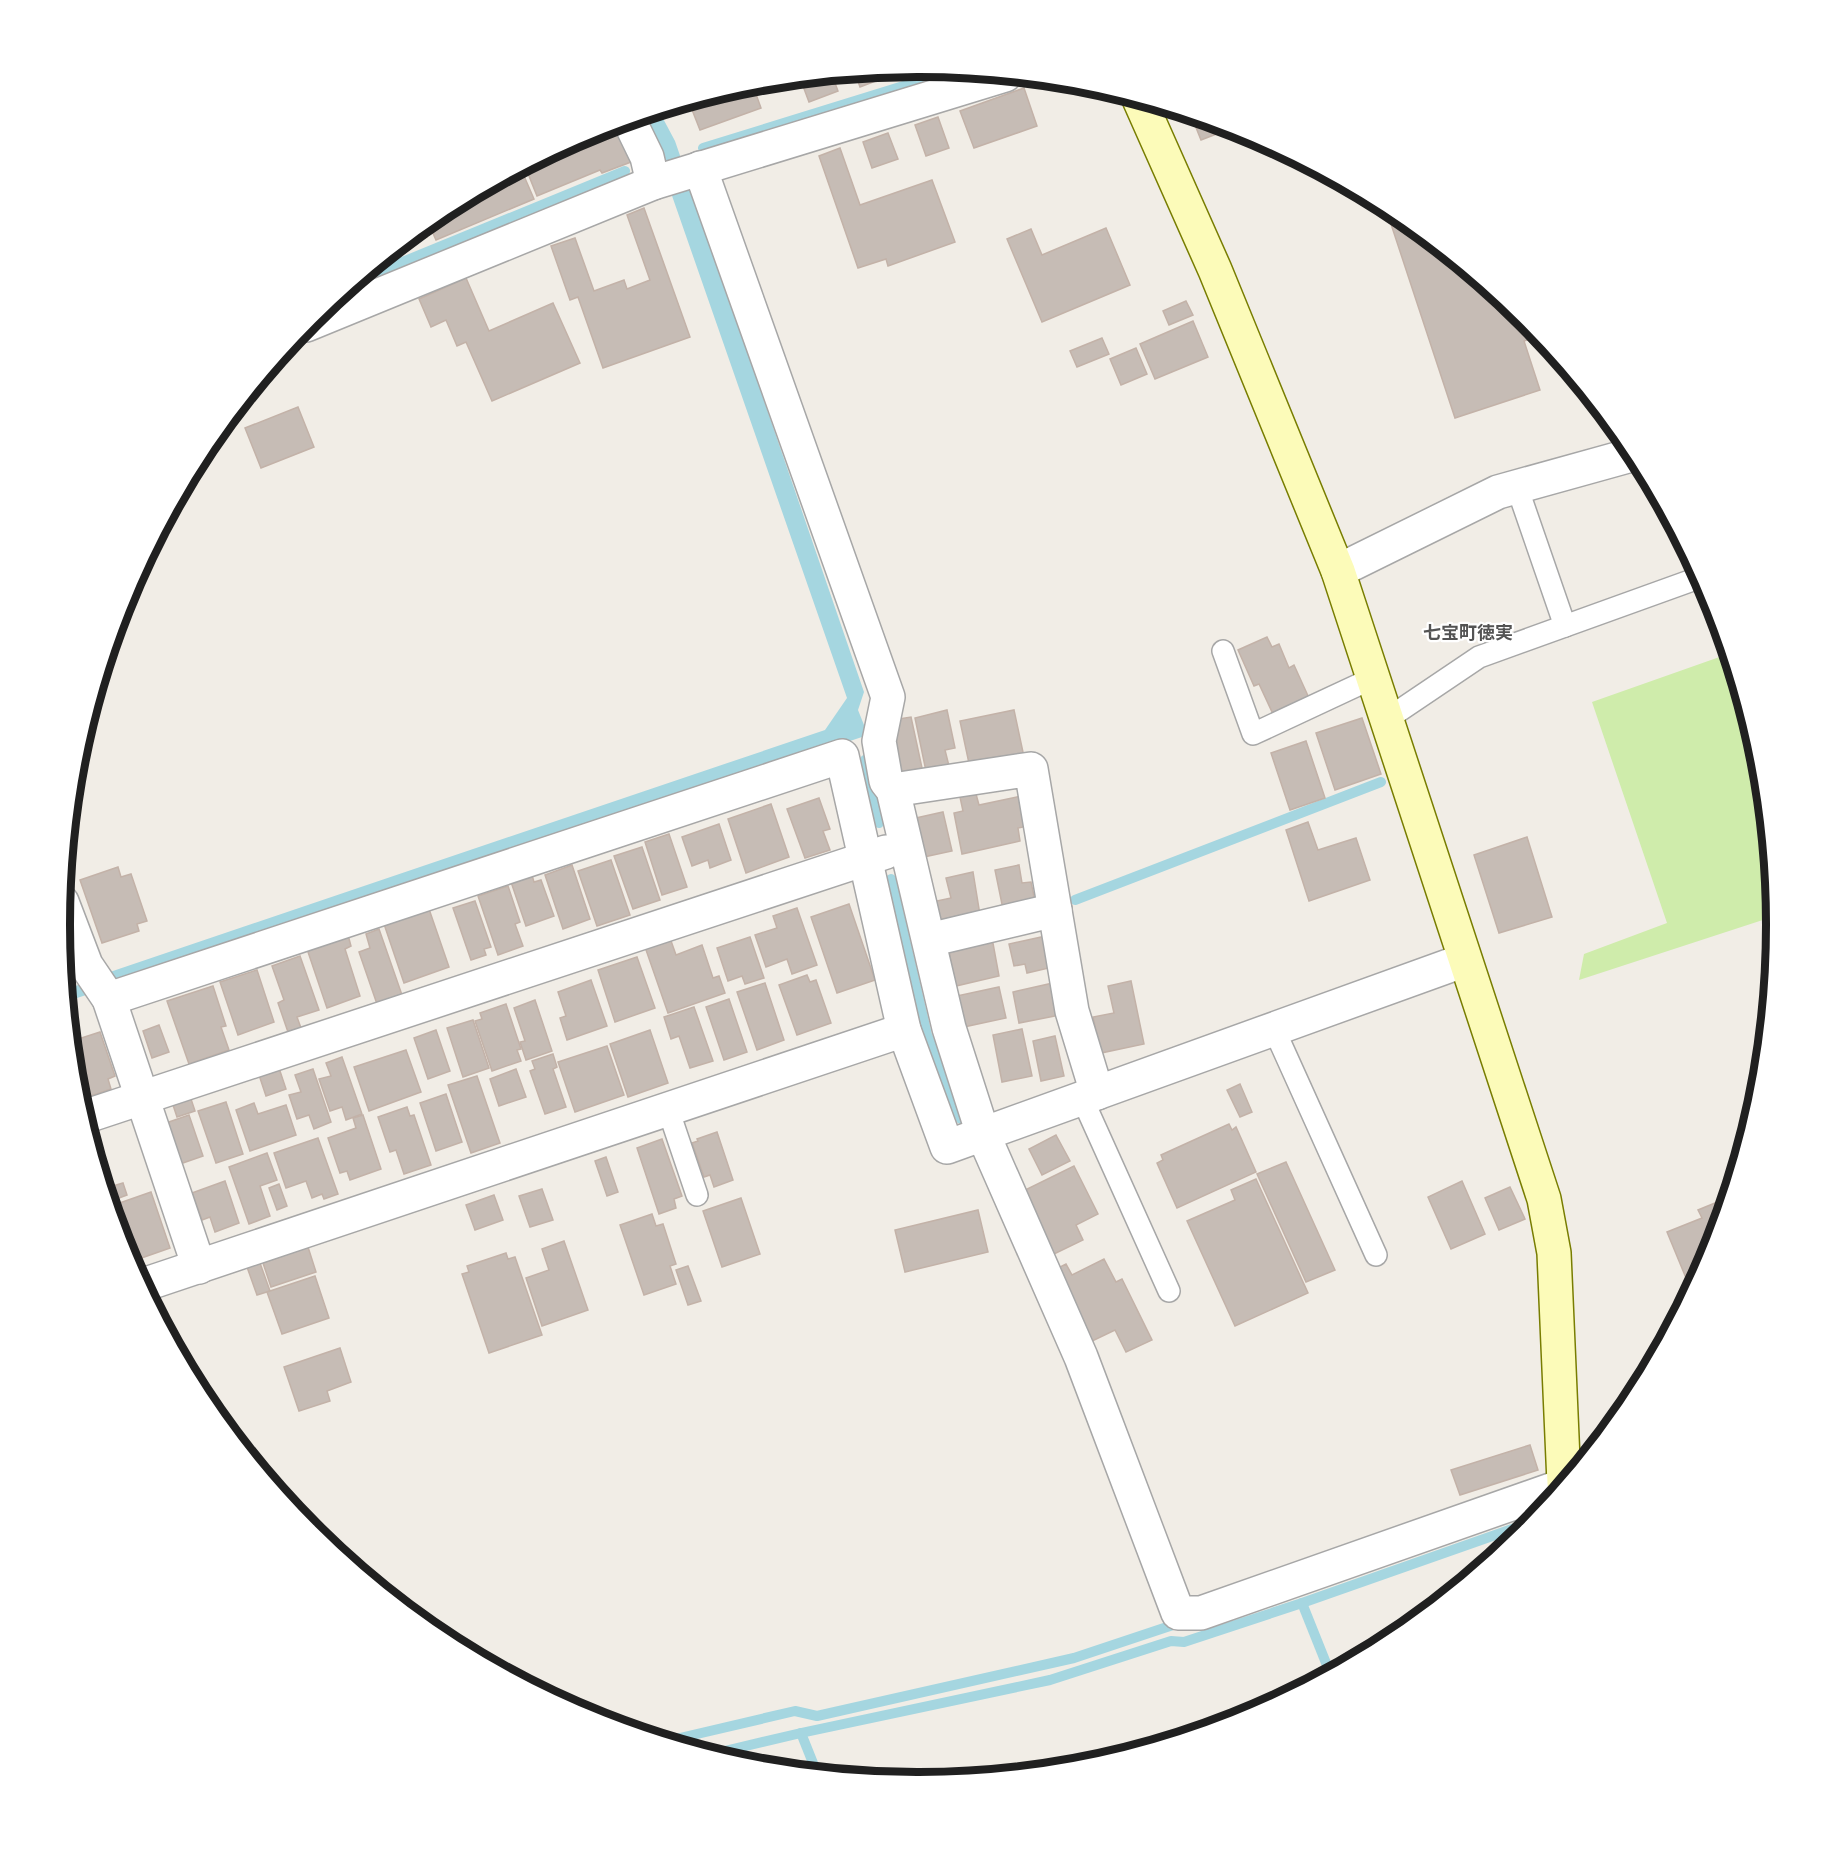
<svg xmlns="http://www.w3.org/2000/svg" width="1836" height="1849" font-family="'Titillium Web','Noto Sans JP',sans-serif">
<rect width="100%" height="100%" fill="#f1ede6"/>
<!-- grass -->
<polygon fill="#cfecab" points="1728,654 1760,757 1775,916 1579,980 1584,954 1667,923 1592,702"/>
<!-- water -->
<polygon fill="#a5d6e0" points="659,111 675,141 864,692 858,710 868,735 68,1001 66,990 107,973 825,730 847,698 670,190 641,116"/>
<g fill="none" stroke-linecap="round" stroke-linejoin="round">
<!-- stream -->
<g stroke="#a5d6e0" stroke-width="10">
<polyline points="703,148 955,70"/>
<polyline points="356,281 625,171"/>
<polyline points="865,760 879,823"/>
<polyline points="891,879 927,1035 961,1119"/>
<polyline points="1075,900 1381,782"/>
<polyline points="1302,1603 1330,1673"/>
<polyline points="801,1733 817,1773"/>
<polyline points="667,1741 795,1711 817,1716 1074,1658 1176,1624 1182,1625"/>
<polyline points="712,1754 801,1733 1050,1680 1171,1641 1184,1642 1302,1603 1532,1522"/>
</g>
</g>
<!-- building -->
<g fill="#c6bcb5" stroke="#c3b2a8" stroke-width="1.5">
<polygon points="912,67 860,87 855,73"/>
<polygon points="832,75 838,91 809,102 800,78"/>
<polygon points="752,83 761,108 700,130 689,102"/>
<polygon points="1024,88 1037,126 974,148 960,111"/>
<polygon points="1191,115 1232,128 1201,140"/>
<polygon points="938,117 949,148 926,156 915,125"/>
<polygon points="616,124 631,162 602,173 600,170 537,196 525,166 590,132"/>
<polygon points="888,133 898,159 872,168 863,142"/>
<polygon points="840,148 860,205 932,180 955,242 888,266 886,259 858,268 819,156"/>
<polygon points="521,169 534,199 436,240 428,222 442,211"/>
<polygon points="644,208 690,337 603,368 578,297 570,300 551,246 575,238 594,291 624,280 627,289 650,280 627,215"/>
<polygon points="1399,215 1525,318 1539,336 1524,341 1540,390 1455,418 1389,218"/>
<polygon points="423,227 427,237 394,250"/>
<polygon points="1106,228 1130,285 1042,322 1007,239 1031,229 1042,255"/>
<polygon points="466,278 489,331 553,303 580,363 492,401 466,342 457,346 446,320 431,327 419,299"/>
<polygon points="1186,301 1193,315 1169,325 1163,311"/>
<polygon points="1193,321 1208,357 1155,379 1140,344"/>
<polygon points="1102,338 1109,354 1077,367 1070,351"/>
<polygon points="1136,348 1147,374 1121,385 1110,359"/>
<polygon points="298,407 314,447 261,468 245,428"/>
<polygon points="1267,637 1272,647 1279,644 1289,668 1294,665 1309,698 1273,714 1259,684 1254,686 1238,650"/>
<polygon points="947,710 955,748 945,750 950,770 927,776 915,718"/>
<polygon points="1014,710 1024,757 970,768 960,721"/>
<polygon points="911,717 922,768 893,774 893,720"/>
<polygon points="1362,718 1381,774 1335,790 1316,733"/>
<polygon points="1306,741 1325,798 1290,810 1271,753"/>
<polygon points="976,794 979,805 1021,796 1028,826 1018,828 1020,841 962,854 954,813 963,811 960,797"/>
<polygon points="819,798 830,829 823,831 830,850 805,858 787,809"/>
<polygon points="771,804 789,857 746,873 728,819"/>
<polygon points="943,812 952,851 919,858 911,819"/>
<polygon points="1308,822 1318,850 1356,838 1370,880 1309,901 1286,830"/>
<polygon points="719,824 731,860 710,868 708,860 692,866 682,837"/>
<polygon points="669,834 687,887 662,895 645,842"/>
<polygon points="1527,837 1552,917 1499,933 1474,855"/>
<polygon points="642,847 660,900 633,909 614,856"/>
<polygon points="611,860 630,915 597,926 578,871"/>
<polygon points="572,865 590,919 563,929 545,875"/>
<polygon points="1019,865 1022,883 1031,882 1035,901 1003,909 995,870"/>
<polygon points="118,867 121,877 131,874 147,921 137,924 139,931 102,943 80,880"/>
<polygon points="531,872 534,882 541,880 554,916 526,926 510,879"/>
<polygon points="973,872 980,915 937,924 932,902 951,898 946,878"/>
<polygon points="508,886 520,922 515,924 523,946 498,955 478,896"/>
<polygon points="475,901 491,947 484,949 486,955 471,960 453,908"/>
<polygon points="849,904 875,980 837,993 811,917"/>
<polygon points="797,908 817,965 792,974 787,959 766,967 755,935 777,928 773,916"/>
<polygon points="429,909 449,967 404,983 384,924"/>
<polygon points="379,929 402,995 377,1004 359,952 370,948 366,934"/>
<polygon points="348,935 351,946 345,949 360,996 327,1008 307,949"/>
<polygon points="1046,936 1053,967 1027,973 1025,964 1014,966 1009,944"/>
<polygon points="750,937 764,978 745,984 742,976 728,981 717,948"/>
<polygon points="670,938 676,955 702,945 713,978 719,976 725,993 668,1013 645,947"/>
<polygon points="992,938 999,976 956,986 948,947"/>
<polygon points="300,956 319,1010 297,1017 301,1028 288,1032 278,1003 284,1000 272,966"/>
<polygon points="637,957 655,1008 615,1022 598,970"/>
<polygon points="257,970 274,1022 238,1035 220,982"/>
<polygon points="807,975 810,982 816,980 831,1023 797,1035 779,985"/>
<polygon points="591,980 607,1026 567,1040 560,1018 566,1016 558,992"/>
<polygon points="1131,981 1144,1044 1101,1053 1093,1017 1114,1013 1108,986"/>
<polygon points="765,983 784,1040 757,1050 737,992"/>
<polygon points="1053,983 1060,1015 1019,1023 1013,992"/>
<polygon points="213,986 226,1026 221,1027 229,1050 189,1064 167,1001"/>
<polygon points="999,987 1006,1018 959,1028 952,997"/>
<polygon points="729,999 747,1052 724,1060 706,1007"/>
<polygon points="535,1000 552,1051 526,1060 520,1042 525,1041 514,1008"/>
<polygon points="506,1004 521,1049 517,1050 521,1061 492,1071 475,1021 482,1019 480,1013"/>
<polygon points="694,1007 713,1061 690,1068 679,1036 671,1039 664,1017"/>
<polygon points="473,1020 489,1068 463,1077 447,1028"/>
<polygon points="159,1025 169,1052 152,1058 143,1031"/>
<polygon points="1022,1029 1032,1076 1002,1082 993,1035"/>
<polygon points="436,1030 450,1071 428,1079 414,1038"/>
<polygon points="650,1030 668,1083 628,1097 610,1044"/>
<polygon points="100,1032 115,1076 108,1079 111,1089 79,1100 76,1092 72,1041"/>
<polygon points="1055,1036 1064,1076 1041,1081 1033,1041"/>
<polygon points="607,1046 624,1095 575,1112 558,1062"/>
<polygon points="406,1050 421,1092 369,1111 354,1067"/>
<polygon points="553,1054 557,1067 553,1069 566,1107 545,1114 530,1071 535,1069 532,1061"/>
<polygon points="342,1057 362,1114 346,1120 342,1107 330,1111 319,1079 331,1076 326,1063"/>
<polygon points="278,1065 286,1089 266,1096 258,1072"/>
<polygon points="313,1069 331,1122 314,1129 309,1115 297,1119 289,1095 301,1092 295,1075"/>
<polygon points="516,1069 526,1097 499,1106 490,1079"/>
<polygon points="477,1076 500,1143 471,1153 448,1085"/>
<polygon points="1240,1084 1252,1112 1240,1117 1227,1090"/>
<polygon points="446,1094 462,1142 436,1151 420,1103"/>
<polygon points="190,1096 195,1111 177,1117 172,1102"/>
<polygon points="226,1102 243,1154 216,1163 198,1111"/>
<polygon points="254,1103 258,1114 286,1105 296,1135 250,1151 236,1110"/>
<polygon points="407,1107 410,1116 414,1115 431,1165 404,1174 396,1150 390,1152 378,1117"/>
<polygon points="189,1115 203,1156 180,1164 166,1123"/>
<polygon points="363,1115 381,1169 350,1180 347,1171 340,1173 328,1138 356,1128 353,1118"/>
<polygon points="1229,1124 1232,1130 1236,1127 1256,1172 1177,1208 1157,1163 1163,1160 1161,1155"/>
<polygon points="717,1132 733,1180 714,1187 710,1175 704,1177 692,1143 698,1141 697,1139"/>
<polygon points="1056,1135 1070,1161 1042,1175 1029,1149"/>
<polygon points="318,1138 338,1194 324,1199 322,1194 312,1198 306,1181 286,1188 274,1153"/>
<polygon points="662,1139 682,1196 674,1199 676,1208 659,1214 637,1148"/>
<polygon points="267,1153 277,1180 260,1186 270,1216 249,1224 229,1167"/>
<polygon points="606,1157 618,1192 607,1196 595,1161"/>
<polygon points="1286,1162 1335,1270 1306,1282 1257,1174"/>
<polygon points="1074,1166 1098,1214 1076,1225 1083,1240 1052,1255 1021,1192"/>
<polygon points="1256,1179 1308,1293 1235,1326 1187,1221 1235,1200 1231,1190"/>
<polygon points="225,1181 239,1223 215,1232 210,1217 202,1220 192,1193"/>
<polygon points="1462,1181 1485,1234 1451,1249 1428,1197"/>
<polygon points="123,1183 127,1195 111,1201 106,1188"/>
<polygon points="279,1184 287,1206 277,1210 269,1188"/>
<polygon points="1510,1187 1525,1219 1499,1230 1485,1198"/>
<polygon points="542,1189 553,1220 530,1227 519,1196"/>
<polygon points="151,1192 170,1248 130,1262 125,1253 111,1206"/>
<polygon points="494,1195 503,1220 475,1230 466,1205"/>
<polygon points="741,1198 760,1254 722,1267 703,1211"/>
<polygon points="1727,1198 1711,1253 1691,1290 1667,1232 1702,1218 1698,1210"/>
<polygon points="978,1210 988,1252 905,1272 895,1230"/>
<polygon points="652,1214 656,1226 663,1224 676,1264 670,1266 676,1284 644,1295 620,1225"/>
<polygon points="564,1241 588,1310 542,1326 526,1278 549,1270 542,1249"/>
<polygon points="308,1247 316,1272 271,1287 263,1263"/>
<polygon points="506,1253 508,1259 515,1257 542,1335 489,1353 462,1274 469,1272 467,1266"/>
<polygon points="1104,1259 1116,1282 1122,1279 1152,1340 1126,1352 1115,1330 1088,1343 1052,1271 1066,1264 1072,1275"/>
<polygon points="260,1263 270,1291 257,1295 247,1267"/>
<polygon points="688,1266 701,1301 688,1305 676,1270"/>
<polygon points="315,1276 329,1318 282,1334 267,1292"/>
<polygon points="340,1348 351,1382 327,1391 330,1401 299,1411 284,1367"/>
<polygon points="1530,1445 1538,1470 1460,1495 1451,1470"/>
</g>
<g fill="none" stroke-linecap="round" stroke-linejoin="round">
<defs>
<g id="lane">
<polyline points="1517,487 1565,626"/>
<polyline points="1223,651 1253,734 1373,678"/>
<polyline points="1387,719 1479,657 1701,577"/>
<polyline points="1274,1029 1376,1255"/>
<polyline points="1082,1098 1169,1291"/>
<polyline points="668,1109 697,1195"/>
</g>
<g id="street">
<polyline points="629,120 647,157 653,183"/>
<polyline points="700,168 888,697 879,741 886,781 893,790 949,1028 983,1134 1081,1357 1178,1613 1201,1613 1562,1486"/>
<polyline points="306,325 653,183 1005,75"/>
<polyline points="1338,571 1498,492 1635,454"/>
<polyline points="893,790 1031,769 1072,1011 1097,1093"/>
<polyline points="62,902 86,965 109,999 199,1267"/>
<polyline points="929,940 1055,910"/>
<polyline points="109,999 842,756 904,1030 947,1147 1465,960"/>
<polyline points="84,1117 886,852"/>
<polyline points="143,1285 904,1030"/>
</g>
<polyline id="secondary" points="1139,99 1215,270 1338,571 1544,1199 1554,1253 1564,1483"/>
</defs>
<!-- lane casing -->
<use href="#lane" stroke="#a7a7a7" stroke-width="24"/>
<!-- street casing -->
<use href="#street" stroke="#a7a7a7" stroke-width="36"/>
<!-- secondary casing -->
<use href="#secondary" stroke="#787d01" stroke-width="36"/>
<!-- lane -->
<use href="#lane" stroke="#fff" stroke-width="21"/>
<!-- street -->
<use href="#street" stroke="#fff" stroke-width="33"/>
<!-- secondary -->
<use href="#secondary" stroke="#fcfbb9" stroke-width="33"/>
</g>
<g text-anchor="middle" stroke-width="4.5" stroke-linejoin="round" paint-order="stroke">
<!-- quarter labels -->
<g font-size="18" font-weight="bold" fill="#535353" stroke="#fff">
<text x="1468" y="639">七宝町徳実</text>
</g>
</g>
<!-- crop -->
<path d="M0 0H1836V1849H0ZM917 77H919A847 847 0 0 1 1766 924V925A847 847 0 0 1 919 1772H917A847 847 0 0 1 70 925V924A847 847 0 0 1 917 77Z" fill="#fff" fill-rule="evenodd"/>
<path fill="none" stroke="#202020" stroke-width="8" d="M917 77H919A847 847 0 0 1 1766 924V925A847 847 0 0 1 919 1772H917A847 847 0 0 1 70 925V924A847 847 0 0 1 917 77Z"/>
</svg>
